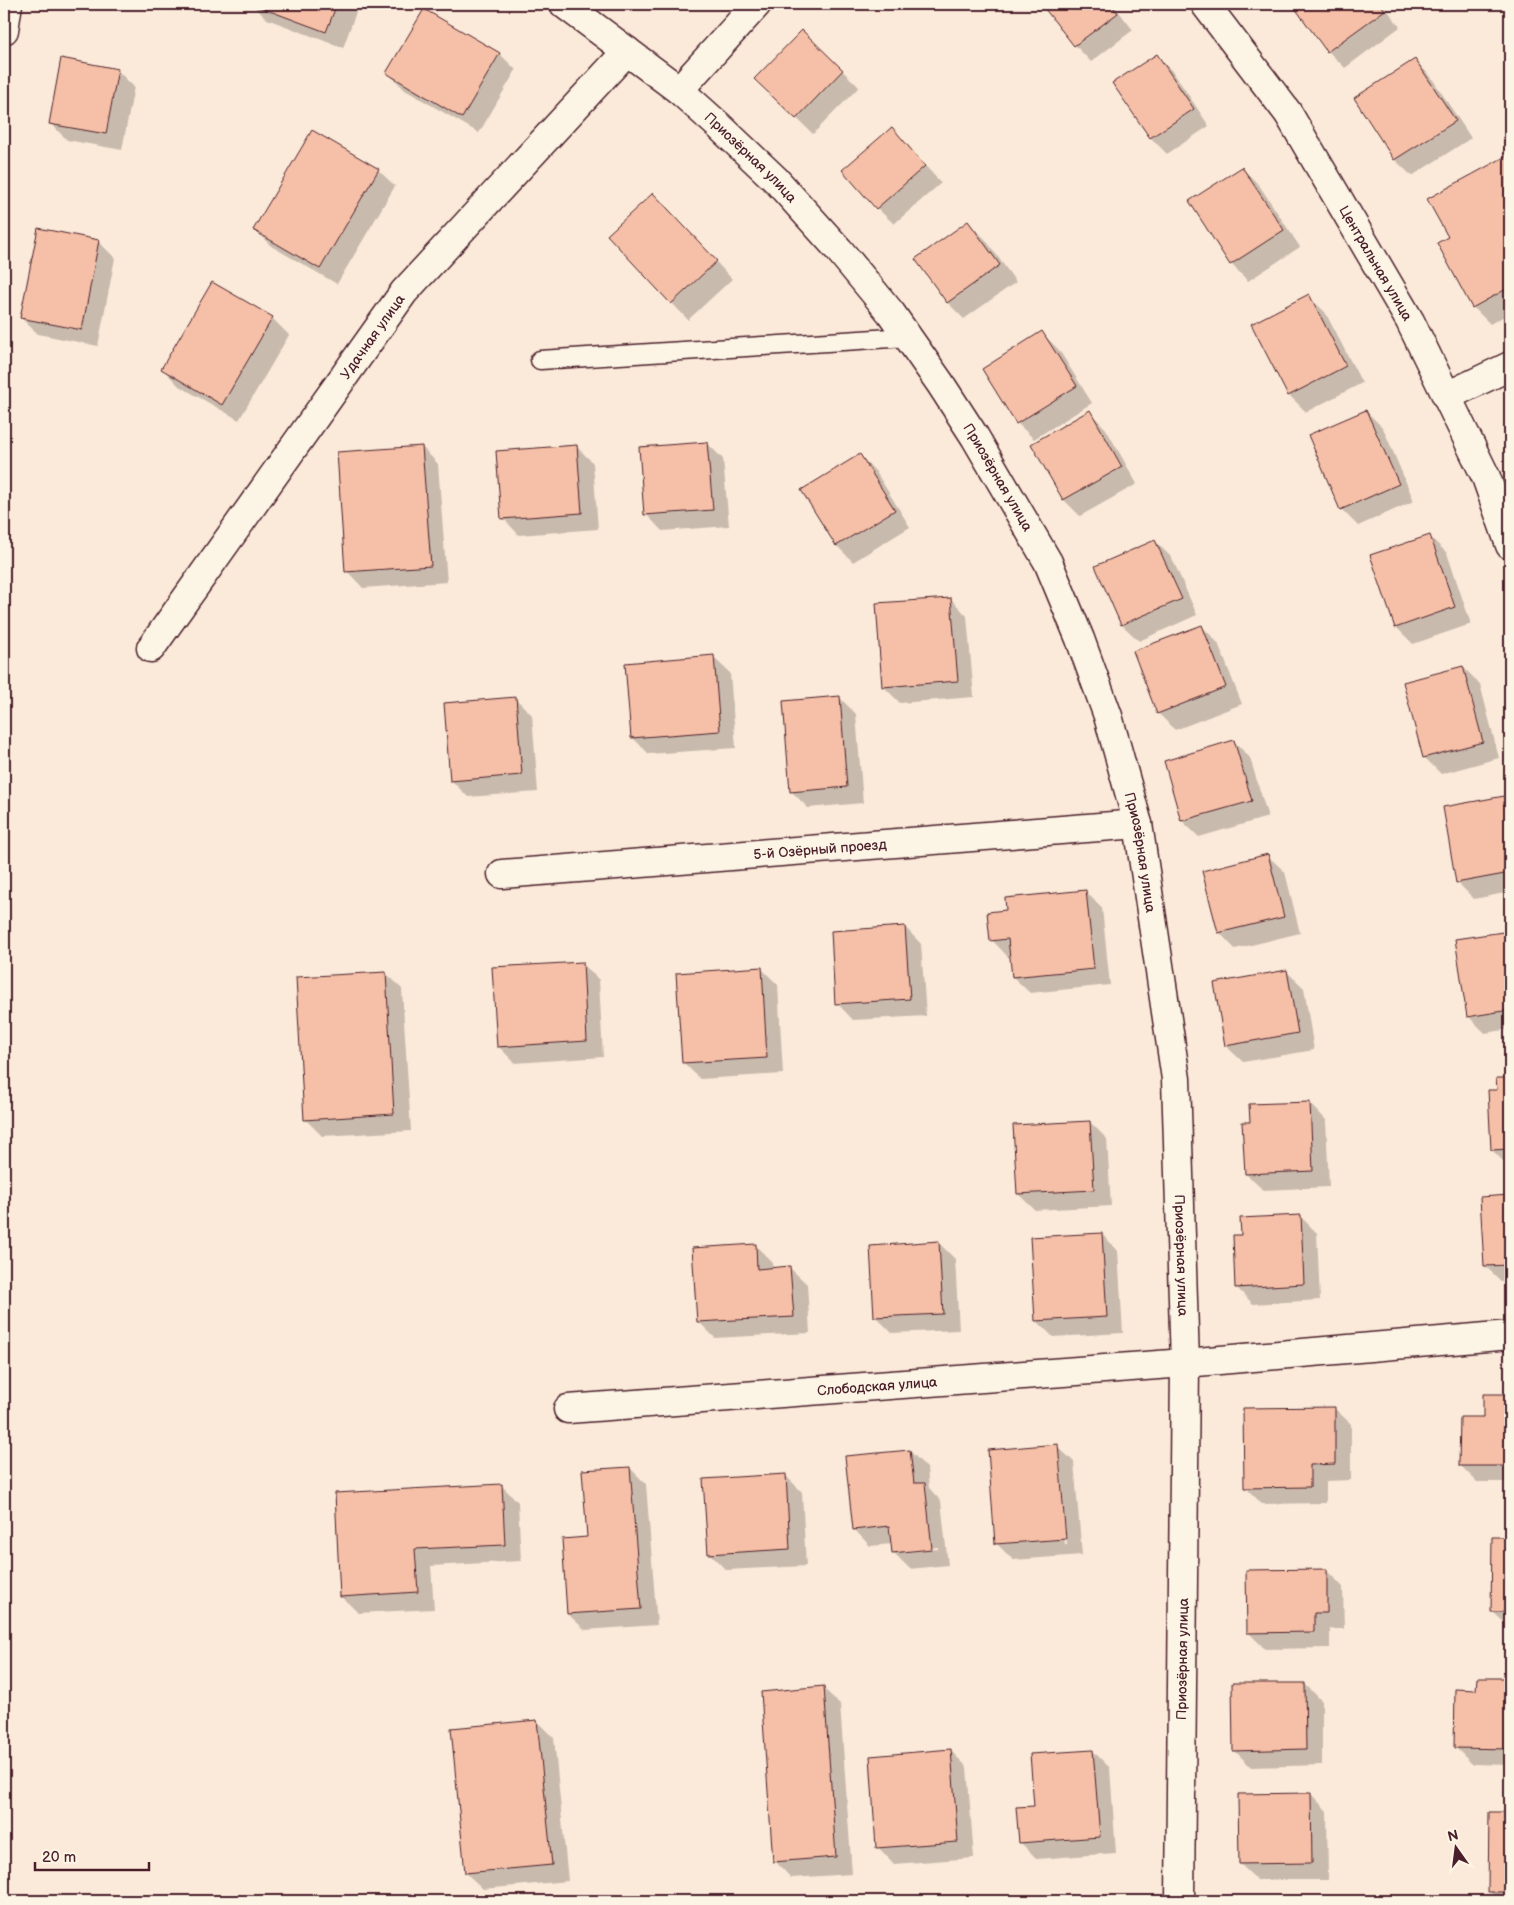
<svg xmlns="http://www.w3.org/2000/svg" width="1514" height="1905" font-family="'Balsamiq Sans',sans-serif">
<rect width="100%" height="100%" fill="#fbead9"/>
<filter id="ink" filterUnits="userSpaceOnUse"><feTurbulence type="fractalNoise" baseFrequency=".02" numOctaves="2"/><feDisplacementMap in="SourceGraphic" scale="10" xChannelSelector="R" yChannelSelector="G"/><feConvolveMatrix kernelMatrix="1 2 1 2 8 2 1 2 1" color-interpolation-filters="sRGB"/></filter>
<g filter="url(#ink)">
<!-- shadow -->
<g fill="#0003" fill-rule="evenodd">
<polygon points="251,4 359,4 343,48 267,19"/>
<polygon points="1043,4 1113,4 1133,30 1091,62 1075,45"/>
<polygon points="1294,4 1383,4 1400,27 1345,68 1328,51"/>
<polygon points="425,11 500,54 516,70 479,133 405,90 388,73"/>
<polygon points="802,31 859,87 813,134 756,79"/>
<polygon points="1156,55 1173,72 1209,126 1167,154 1151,138"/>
<polygon points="1415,60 1431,77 1471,138 1412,176 1395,160 1356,99"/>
<polygon points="117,70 134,87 122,150 67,140 50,123"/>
<polygon points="891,128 941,183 894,224 877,208"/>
<polygon points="1510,156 1510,313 1490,324 1473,307 1449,238 1428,200"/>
<polygon points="1242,168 1259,185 1300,247 1248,281 1231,264"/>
<polygon points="378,170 395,186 337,284 271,246 254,229"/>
<polygon points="669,211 732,279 688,320 672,303"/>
<polygon points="968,222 985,239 1016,282 964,319 947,302"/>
<polygon points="98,241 115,258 98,346 38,334 21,318"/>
<polygon points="1308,296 1325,312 1362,383 1306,412 1289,395"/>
<polygon points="272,318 289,335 239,420 179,386 163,369"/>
<polygon points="1042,333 1059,350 1092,403 1034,439 1017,423"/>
<polygon points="1366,411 1383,428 1414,501 1358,526 1341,509"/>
<polygon points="1090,412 1106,429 1137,484 1080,516 1064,500"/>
<polygon points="707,443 723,459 729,526 662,531 646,514"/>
<polygon points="576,446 593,463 598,529 519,535 503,518"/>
<polygon points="422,447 438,464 447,582 363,588 347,571"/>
<polygon points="860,455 876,472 910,527 853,562 837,546 803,491"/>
<polygon points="1430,537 1447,553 1471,624 1413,644 1396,627"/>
<polygon points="1155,541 1172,558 1197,615 1139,641 1122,625 1096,567"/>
<polygon points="951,599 967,616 974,697 900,703 883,686"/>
<polygon points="1202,626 1218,643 1242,704 1175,730 1158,713"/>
<polygon points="713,657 730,673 736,748 649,754 632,737"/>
<polygon points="1463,667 1480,684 1499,758 1441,774 1424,757"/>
<polygon points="839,697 856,714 863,803 808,808 791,791"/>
<polygon points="515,698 532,715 538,792 468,797 451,780"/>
<polygon points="1234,741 1250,758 1268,817 1199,837 1182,821 1165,762"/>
<polygon points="1510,796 1510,892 1474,899 1457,882 1444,808"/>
<polygon points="1268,856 1285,872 1300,933 1235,949 1219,932"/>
<polygon points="1085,891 1102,908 1110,985 1030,993 1013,977 1011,957 1008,957 992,940 1008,911"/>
<polygon points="905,927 921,944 926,1016 853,1020 837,1003"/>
<polygon points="1510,932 1510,1029 1485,1033 1468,1016 1457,940"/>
<polygon points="582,963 599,980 603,1057 515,1063 498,1046"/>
<polygon points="762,969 778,985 783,1074 700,1079 683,1062"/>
<polygon points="1287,972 1304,988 1314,1050 1243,1062 1226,1046"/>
<polygon points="386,973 402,989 411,1131 322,1136 305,1119"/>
<polygon points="1510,1079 1510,1166 1508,1166 1492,1150 1498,1091 1498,1080"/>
<polygon points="1310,1103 1326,1120 1329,1187 1263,1190 1246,1174 1251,1123"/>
<polygon points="1090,1122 1107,1139 1111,1206 1035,1210 1018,1194"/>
<polygon points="1510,1196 1510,1282 1502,1282 1485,1266 1482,1198"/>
<polygon points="1300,1216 1317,1233 1320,1300 1253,1304 1236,1287 1242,1236"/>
<polygon points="1102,1234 1118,1251 1123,1333 1053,1337 1036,1320"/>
<polygon points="939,1243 955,1259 959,1330 892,1333 876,1317"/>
<polygon points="756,1246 772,1262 773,1269 790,1268 807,1284 810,1333 715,1338 698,1321"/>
<polygon points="1485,1395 1510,1396 1510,1482 1477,1482 1460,1465 1484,1418"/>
<polygon points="1334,1408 1351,1424 1351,1480 1326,1481 1326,1503 1262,1504 1245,1487"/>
<path d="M 1057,1446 L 1074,1462 L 1082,1555 L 1013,1560 L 997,1544 ZM 1058,1462 L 1060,1462 L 1067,1545 L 1065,1545 Z"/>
<path d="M 910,1451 L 927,1468 L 929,1488 L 941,1501 L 948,1565 L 910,1569 L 893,1552 L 892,1544 L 870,1546 L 854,1529 ZM 938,1547 L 938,1549 L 906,1552 L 906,1550 Z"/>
<polygon points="630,1468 646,1484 657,1625 585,1630 568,1614"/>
<polygon points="785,1475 802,1492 806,1566 726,1570 709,1553"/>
<polygon points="501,1485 518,1502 521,1561 431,1566 434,1609 358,1613 341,1596"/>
<polygon points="1493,1538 1510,1538 1510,1628 1492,1611"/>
<polygon points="1326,1570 1343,1587 1344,1629 1330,1629 1330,1648 1265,1649 1248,1632"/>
<polygon points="1478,1679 1510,1679 1510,1765 1472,1764 1456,1748 1478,1691"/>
<polygon points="1305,1684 1322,1701 1322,1765 1251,1767 1234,1750"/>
<polygon points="823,1688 840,1704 852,1874 791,1878 775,1861"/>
<polygon points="537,1721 554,1738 568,1881 483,1889 466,1873"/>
<polygon points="951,1751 967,1767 974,1858 894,1864 878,1847"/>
<polygon points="1093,1751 1110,1768 1116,1853 1037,1859 1020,1842 1035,1807"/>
<polygon points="1311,1794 1327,1811 1328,1880 1257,1880 1240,1864"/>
<polygon points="1490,1813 1510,1814 1510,1901 1499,1901 1489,1891"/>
</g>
<!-- building -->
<g fill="#f5c0a7" stroke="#4a1f2b">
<polygon points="251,4 337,4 326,32"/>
<polygon points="1041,4 1110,4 1118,13 1074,46"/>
<polygon points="1292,4 1380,4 1385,10 1327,52"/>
<polygon points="424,9 500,53 462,118 386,73"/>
<polygon points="802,30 843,70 796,119 754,79"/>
<polygon points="1157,54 1194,109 1150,138 1112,83"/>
<polygon points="61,58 118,69 106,134 49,124"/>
<polygon points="1415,59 1456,121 1394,160 1354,98"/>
<polygon points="892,127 925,166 876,209 842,170"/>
<polygon points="312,130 379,169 320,269 253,230"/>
<polygon points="1510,154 1510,287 1472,308 1437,243 1448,237 1427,199"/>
<polygon points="1242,167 1284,230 1230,265 1189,201"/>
<polygon points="653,193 717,261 671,304 607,235"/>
<polygon points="968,221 1000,265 947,303 915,259"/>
<polygon points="38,228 99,240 82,330 20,318"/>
<polygon points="212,282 273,317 222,405 161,369"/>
<polygon points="1309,294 1346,366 1288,396 1251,324"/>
<polygon points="1042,331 1077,386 1016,424 982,369"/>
<polygon points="1090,410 1122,467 1063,500 1031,444"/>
<polygon points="1366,410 1399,484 1340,510 1308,435"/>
<polygon points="707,442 713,510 644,515 639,447"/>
<polygon points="577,445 582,513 501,519 496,451"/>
<polygon points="422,446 431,566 345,572 337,452"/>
<polygon points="860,454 895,510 836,546 801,490"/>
<polygon points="1430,535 1455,607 1395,628 1370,555"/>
<polygon points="1155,540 1182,599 1121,625 1095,566"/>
<polygon points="951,598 958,681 882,687 876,603"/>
<polygon points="1202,625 1226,687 1157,714 1133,651"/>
<polygon points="714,655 720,731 631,738 625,663"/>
<polygon points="1463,666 1483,742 1423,758 1403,682"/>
<polygon points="840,696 847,787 790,792 783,701"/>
<polygon points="516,697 522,775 450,781 444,703"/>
<polygon points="1234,740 1252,801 1181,821 1164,761"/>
<polygon points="1510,795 1510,873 1456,883 1443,807"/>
<polygon points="1268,854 1284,917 1218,933 1202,871"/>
<polygon points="1086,890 1094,969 1012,977 1008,939 990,941 987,912 1006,910 1005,898"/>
<polygon points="905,926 910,999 835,1004 831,931"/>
<polygon points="1510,931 1510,1010 1467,1017 1455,939"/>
<polygon points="583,962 587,1041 497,1047 492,967"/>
<polygon points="762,967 767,1058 682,1063 676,973"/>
<polygon points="1287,970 1298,1033 1225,1046 1214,983"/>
<polygon points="386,972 394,1114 304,1120 296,977"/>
<polygon points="1496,1078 1510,1078 1510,1149 1491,1150 1488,1090 1497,1090"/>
<polygon points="1310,1102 1313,1171 1245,1174 1242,1122 1250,1122 1249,1104"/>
<polygon points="1090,1121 1094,1190 1017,1194 1013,1125"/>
<polygon points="1510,1195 1510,1265 1484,1266 1480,1197"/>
<polygon points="1301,1215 1304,1284 1235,1288 1233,1235 1241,1235 1240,1218"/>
<polygon points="1102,1233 1107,1317 1035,1321 1030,1237"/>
<polygon points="939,1241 943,1314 874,1317 870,1246"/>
<polygon points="756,1244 757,1269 790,1266 794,1317 697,1322 692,1248"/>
<polygon points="1483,1394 1510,1394 1510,1466 1459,1466 1460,1417 1483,1417"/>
<polygon points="1335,1407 1335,1464 1310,1465 1310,1487 1244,1488 1243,1408"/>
<polygon points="1058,1444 1066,1539 995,1544 988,1450"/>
<polygon points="910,1450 914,1483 925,1483 932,1549 892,1553 889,1526 853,1530 845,1456"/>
<polygon points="630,1467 641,1609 567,1614 562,1539 587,1537 582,1470"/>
<polygon points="786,1474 790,1549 708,1554 703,1479"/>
<polygon points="502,1484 505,1545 415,1549 418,1592 340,1597 335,1493"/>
<polygon points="1492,1537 1510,1537 1510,1612 1491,1612"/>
<polygon points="1327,1569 1327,1613 1314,1613 1314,1632 1247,1633 1246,1570"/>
<polygon points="1477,1678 1510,1678 1510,1749 1454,1748 1455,1689 1476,1690"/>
<polygon points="1232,1683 1305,1683 1306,1749 1233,1751"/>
<polygon points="824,1686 836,1857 773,1862 761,1692"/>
<polygon points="537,1720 552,1865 465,1873 451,1728"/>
<polygon points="951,1749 958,1842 876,1848 870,1756"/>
<polygon points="1093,1750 1100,1837 1019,1843 1016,1807 1034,1806 1030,1754"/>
<polygon points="1311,1793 1312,1863 1239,1864 1238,1794"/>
<polygon points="1489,1812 1510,1812 1510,1892 1488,1892"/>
</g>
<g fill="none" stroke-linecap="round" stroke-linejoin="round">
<defs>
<polyline id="lane" points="540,360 907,337"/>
<g id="street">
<path id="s1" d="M 564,4 L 679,90 L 718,125 L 776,180 L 839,250 L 891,313 L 940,383 L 975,437 L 1048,562 L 1080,639 L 1108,716 L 1138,824 L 1176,1079 L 1185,1363 L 1180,1901"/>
<path id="s2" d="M 1205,4 L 1288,113 L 1410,321 L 1486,477 L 1510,545"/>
<polyline points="4,30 8,4"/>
<polyline points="679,90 757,4"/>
<polyline points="1447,396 1510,366"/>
<path id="s3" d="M 151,648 L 404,292 L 627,51"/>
<path id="s4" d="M 502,874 L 1138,824"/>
<path id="s5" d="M 568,1409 L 1185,1363 L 1510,1335"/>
</g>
</defs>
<!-- lane casing -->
<use href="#lane" stroke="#4a1f2b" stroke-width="21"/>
<!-- street casing -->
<use href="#street" stroke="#4a1f2b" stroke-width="31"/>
<!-- lane -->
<use href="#lane" stroke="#fcf5e5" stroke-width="18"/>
<!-- street -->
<use href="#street" stroke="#fcf5e5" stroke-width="28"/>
</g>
</g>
<g text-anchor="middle" stroke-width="4" stroke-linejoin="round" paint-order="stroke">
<!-- street labels -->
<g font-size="14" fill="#4a1f2b" stroke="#fcf5e5">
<text dy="5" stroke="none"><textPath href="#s1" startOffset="242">Приозёрная улица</textPath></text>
<text dy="5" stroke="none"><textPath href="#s2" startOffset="311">Центральная улица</textPath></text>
<text dy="5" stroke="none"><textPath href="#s3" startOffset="382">Удачная улица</textPath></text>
<text dy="5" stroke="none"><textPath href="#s1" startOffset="648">Приозёрная улица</textPath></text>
<text dy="5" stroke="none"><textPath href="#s4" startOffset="319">5-й Озёрный проезд</textPath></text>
<text dy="5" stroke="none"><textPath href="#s1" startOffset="1052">Приозёрная улица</textPath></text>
<text dy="5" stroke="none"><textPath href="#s1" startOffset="1458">Приозёрная улица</textPath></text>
<text dy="5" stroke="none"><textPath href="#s5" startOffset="310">Слободская улица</textPath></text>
<text transform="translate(1182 1659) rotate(-89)" y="5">Приозёрная улица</text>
</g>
</g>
<!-- margin -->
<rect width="1514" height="1905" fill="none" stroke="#fcf5e5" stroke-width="20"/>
<rect x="10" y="10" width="1494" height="1885" fill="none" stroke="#4a1f2b" stroke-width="2" filter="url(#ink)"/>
<!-- north arrow -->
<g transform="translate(1456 1848) rotate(346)" stroke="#fcf5e5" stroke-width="4" paint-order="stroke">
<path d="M0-4L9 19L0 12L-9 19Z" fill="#4a1f2b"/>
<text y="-8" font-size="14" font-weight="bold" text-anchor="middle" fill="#4a1f2b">N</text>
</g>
<!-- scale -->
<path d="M35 1862v8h114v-8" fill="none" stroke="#4a1f2b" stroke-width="2.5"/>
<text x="42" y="1862" font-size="15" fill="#4a1f2b" stroke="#fcf5e5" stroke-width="4" paint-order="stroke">20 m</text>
</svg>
